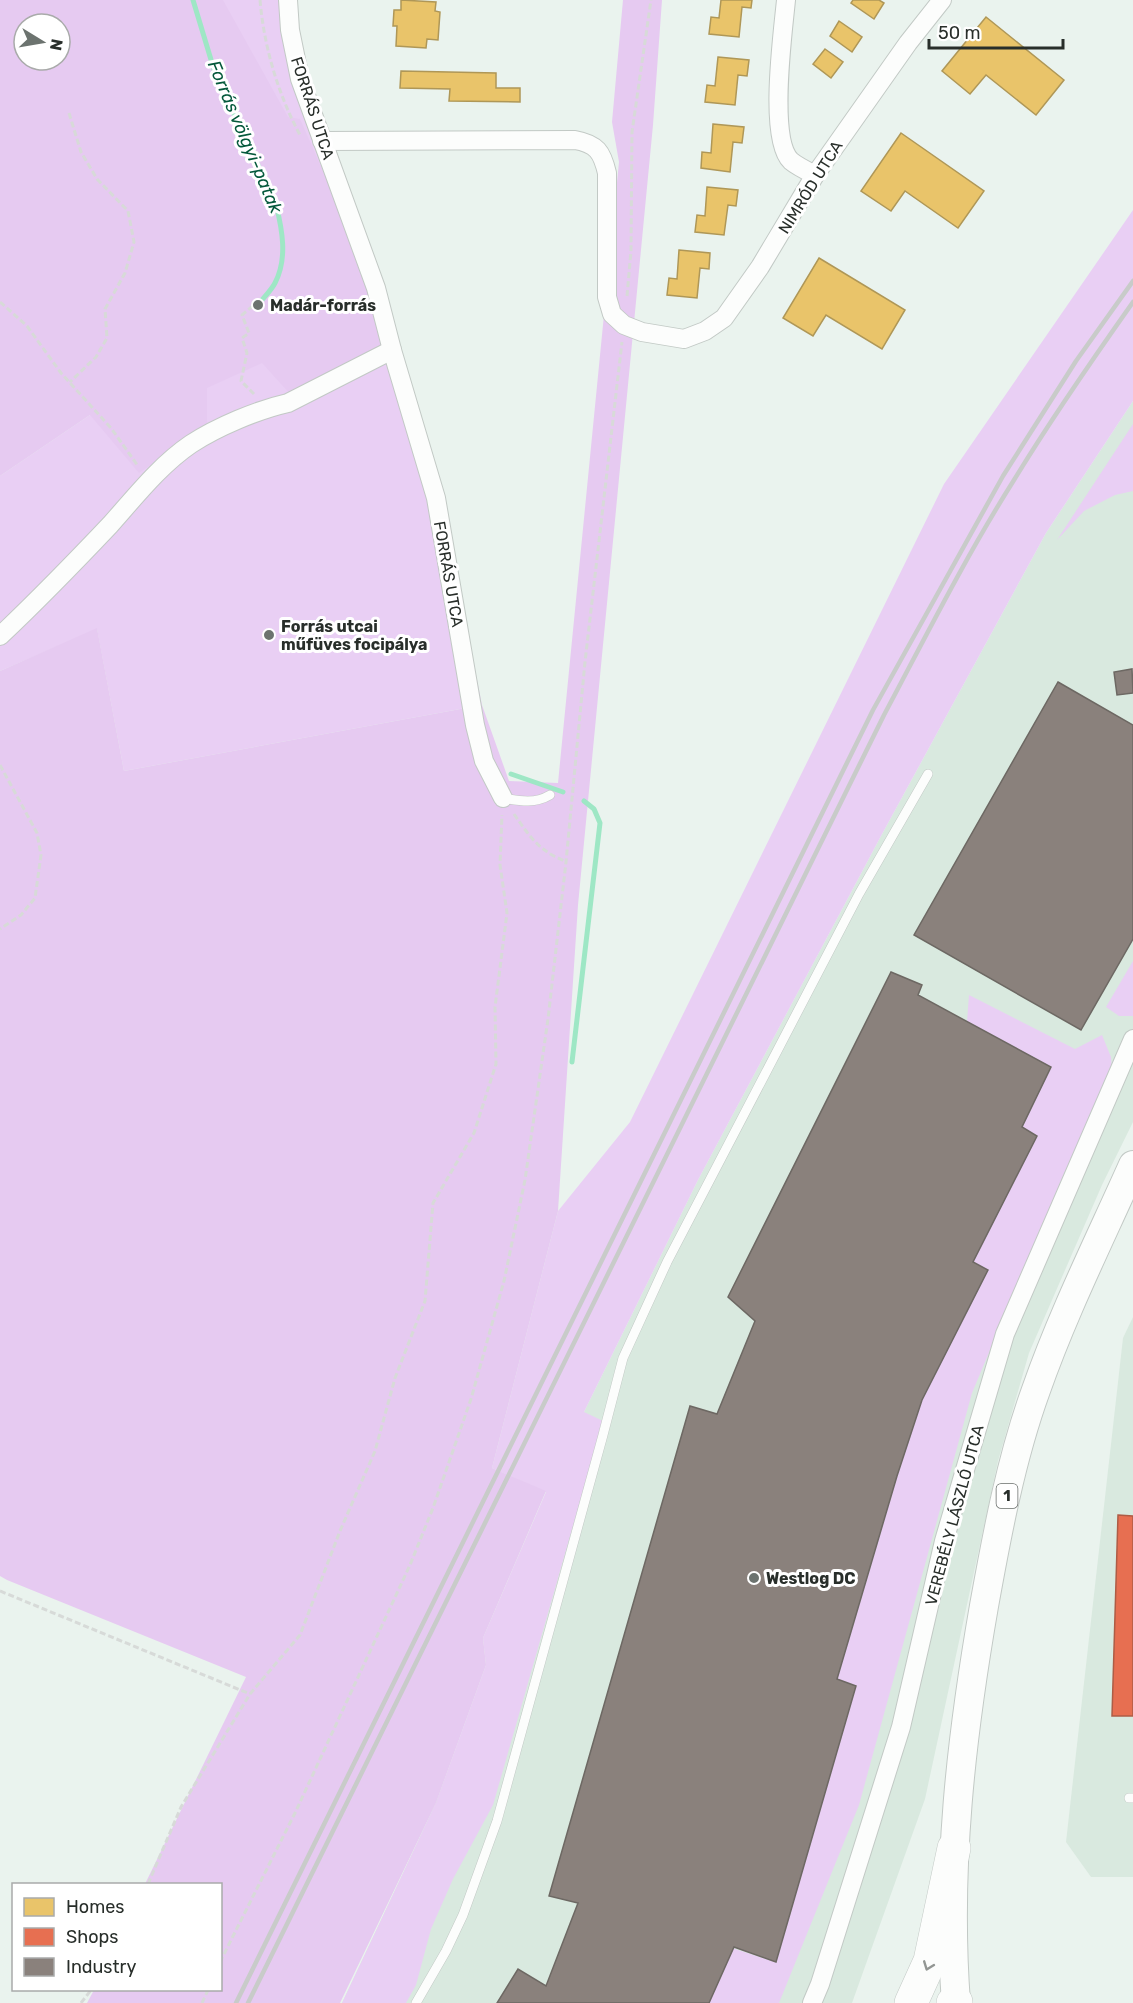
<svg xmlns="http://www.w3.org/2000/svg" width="1133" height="2003" font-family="Rubik,sans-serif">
<rect width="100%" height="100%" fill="#eaf3ee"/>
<!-- built -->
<g fill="#d9e9df">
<polygon points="1133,401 1133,1122 1102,1185 1029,1353 998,1461 925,1799 852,2003 342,2003 436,1803 584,1412 698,1180 881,836 1046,533"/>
<polygon points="1133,1317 1133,1877 1091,1877 1066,1842 1123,1338"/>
</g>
<!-- green -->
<g fill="#e9cff4">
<polygon points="55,0 288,0 290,30 400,346 435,468 482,705 124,771 97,629 0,671 0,476 90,415 158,343"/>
<polygon points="1133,210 1133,401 1046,533 881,836 698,1180 584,1412 603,1421 493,1805 453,1879 431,1929 416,1985 406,2003 342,2003 436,1803 486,1665 483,1638 546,1492 492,1468 558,1211 630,1122 944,484"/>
<polygon points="1133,424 1133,491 1115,495 1084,511 1057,540"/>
<polygon points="1133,961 1133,1016 1119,1016 1106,1007"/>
<polygon points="969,995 1075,1049 1102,1035 1111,1057 1113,1082 1065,1171 972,1393 859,1805 779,2003 705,2003 726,1946 775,1962 856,1686 837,1679 897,1476 922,1400 988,1270 973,1262 1029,1134 1022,1127 1051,1068 967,1022"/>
</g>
<!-- forest -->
<g fill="#e6caf1" fill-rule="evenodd">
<path d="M 0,0 L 223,0 L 288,117 L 300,119 L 400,346 L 364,370 L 301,406 L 262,363 L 207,388 L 207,426 L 139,473 L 90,415 L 0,476 ZM 24,24 L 60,24 L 60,60 L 24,60 Z"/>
<polygon points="623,0 662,0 653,125 578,905 558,1211 492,1468 546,1491 483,1638 486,1665 436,1803 340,2003 87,2003 94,1990 220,1990 220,1884 145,1884 246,1677 7,1580 0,1576 0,671 97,628 124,771 482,705 509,781 558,783 619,162 612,122"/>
</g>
<!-- homes -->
<g fill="#e9c46a" stroke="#af9757" stroke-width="1.5">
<polygon points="401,0 436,2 435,11 440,12 438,40 427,39 426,48 396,46 397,26 393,26 394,10 401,10"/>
<polygon points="721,0 752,0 751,8 742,7 739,37 709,34 711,17 719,18"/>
<polygon points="853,0 879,0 884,3 874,19 851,3"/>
<polygon points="986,17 1064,80 1036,115 986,75 970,94 942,71"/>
<polygon points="839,21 862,37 852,52 830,36"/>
<polygon points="825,49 843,62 831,78 813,64"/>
<polygon points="718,57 749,60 747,76 738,75 735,105 705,102 707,85 715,86"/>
<polygon points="401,71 496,73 496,88 520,88 520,102 449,101 450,89 400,88"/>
<polygon points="713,124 744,127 742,143 733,142 730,172 701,168 702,152 711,153"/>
<polygon points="901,133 984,191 958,228 905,191 891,211 861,191"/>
<polygon points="707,187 738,190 736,206 728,205 724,235 695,232 697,215 705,216"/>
<polygon points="679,250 710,253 709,269 700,268 697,298 667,295 669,278 677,279"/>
<polygon points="819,258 905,310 882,349 826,315 813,336 783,318"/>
</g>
<!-- shops -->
<polygon fill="#e76f51" stroke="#ae5c45" stroke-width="1.5" points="1118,1515 1133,1516 1133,1716 1112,1716"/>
<!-- industry -->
<g fill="#8a817c" stroke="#6d6863" stroke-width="1.5">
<polygon points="1132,669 1133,693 1117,695 1114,672"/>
<polygon points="1058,682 1133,725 1133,939 1081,1030 914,935"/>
<polygon points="891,972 922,985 918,995 1051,1067 1022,1127 1037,1136 973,1262 988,1270 922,1400 897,1476 837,1679 856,1686 776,1962 734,1947 709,2003 497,2003 518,1969 546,1986 578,1903 549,1896 690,1406 717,1414 755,1321 728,1297"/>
</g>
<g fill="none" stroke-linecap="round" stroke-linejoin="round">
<!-- stream -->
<g stroke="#9ee7c5" stroke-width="5">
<path d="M 193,0 L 215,73 L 276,204 C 282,229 288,258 275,283 C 271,291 263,298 258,305"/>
<polyline points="511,774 563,792"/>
<polyline points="572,1062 600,823 594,809 584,801"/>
</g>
<defs>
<g id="lane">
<path d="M 503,798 C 520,801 535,804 550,795"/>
<polyline points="1129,1798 1133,1798"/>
<polyline points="416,2003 446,1951 463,1915 497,1821 603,1435 623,1358 667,1262 859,894 928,774"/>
</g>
<g id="street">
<polyline points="288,0 290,30 300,79 376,288 392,350 436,498 475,725 484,761 503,798"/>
<path d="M 786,0 C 783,32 768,139 791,161 C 797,166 807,171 815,175"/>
<path d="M 322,141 L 575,140 C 597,144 602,152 607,173 L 607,297 L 612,314 L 624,325 L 642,332 L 684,339 L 705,331 L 724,318 L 760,267 L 815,175 L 908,43 L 942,0"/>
<path d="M 0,636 C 38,600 74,563 110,525 C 135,497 160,465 191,444 C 217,427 257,410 288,403 L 392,350"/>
<polyline points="812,2003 820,1984 901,1727 944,1541 1005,1334 1133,1039"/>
</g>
<path id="primary" d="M 956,2003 C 946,1868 961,1738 984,1606 C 997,1534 1011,1459 1036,1390 C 1063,1313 1100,1239 1133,1165"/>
<g id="highway">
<polyline points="911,2003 930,1961 954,1848"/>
<polyline points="953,2003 956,2002"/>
</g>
</defs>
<!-- lane casing -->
<use href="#lane" stroke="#c2c9c5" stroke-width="10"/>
<!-- street casing -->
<use href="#street" stroke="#c2c9c5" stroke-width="20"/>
<!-- primary casing -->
<use href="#primary" stroke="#c2c9c5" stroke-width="30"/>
<!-- highway casing -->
<use href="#highway" stroke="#c2c9c5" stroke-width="34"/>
<!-- path -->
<g stroke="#d7dad8" stroke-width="3" stroke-dasharray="6 3" stroke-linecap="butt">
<path d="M 260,0 C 264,47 278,94 300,135"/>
<polyline points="69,113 81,152 97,179 128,211 134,242 125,273 105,309 107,338 96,357 70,382"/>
<polyline points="627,296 631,251 632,132 651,0"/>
<polyline points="0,302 27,326 61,373 111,428 138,466"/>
<polyline points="254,394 241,381 247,353 242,338 249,333 242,315 255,304"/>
<polyline points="0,765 37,833 41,855 35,898 21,915 0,929"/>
<path d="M 514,814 C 530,837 539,851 565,861"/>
<polyline points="0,1591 250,1694"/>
<polyline points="148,1884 181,1807 250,1694 300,1635 340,1531 375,1451 395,1378 425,1301 433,1203 474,1133 496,1064 495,1007 507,913 500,865 502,815"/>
<polyline points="220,1962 295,1813 410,1565 433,1508 471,1399 504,1281 525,1180 548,1019 566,862 585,662 622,342"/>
<polyline points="81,2003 91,1990"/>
<polyline points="202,2003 208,1990"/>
</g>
<!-- lane -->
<use href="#lane" stroke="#fcfdfc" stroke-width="9"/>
<!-- street -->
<use href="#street" stroke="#fcfdfc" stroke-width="18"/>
<!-- primary -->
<use href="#primary" stroke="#fcfdfc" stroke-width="28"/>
<!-- highway -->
<use href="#highway" stroke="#fcfdfc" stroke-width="33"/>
<!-- rail -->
<g stroke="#c8cbc9" stroke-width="4.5">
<polyline points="236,2003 873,710 1003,476 1076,361 1133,281"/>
<path d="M 248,2003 L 884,715 C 926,636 966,556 1014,480 C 1051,419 1092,360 1133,302"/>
</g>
</g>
<!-- one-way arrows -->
<defs><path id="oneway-chevron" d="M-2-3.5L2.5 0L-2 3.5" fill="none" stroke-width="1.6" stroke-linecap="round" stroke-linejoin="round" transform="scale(1.5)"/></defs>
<use stroke="#929693" href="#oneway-chevron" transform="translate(928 1966) rotate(111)"/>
<!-- markers -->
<g fill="#6c736f" stroke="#fff" stroke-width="2">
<circle cx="258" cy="305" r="6"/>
<circle cx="269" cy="635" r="6"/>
<circle cx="754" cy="1578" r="6"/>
</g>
<g text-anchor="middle" stroke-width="6" stroke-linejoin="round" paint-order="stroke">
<!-- shield labels -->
<rect fill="#fff" stroke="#686d6a" stroke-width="1.5" x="996.5" y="1484" width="21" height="24" rx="4.5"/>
<g font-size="15" font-weight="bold" fill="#282e2a">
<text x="1007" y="1501">1</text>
</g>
<!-- street labels -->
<g font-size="16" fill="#282e2a" stroke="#fff">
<text transform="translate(313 108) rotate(72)" y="6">FORRÁS UTCA</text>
<text transform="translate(810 187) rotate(-58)" y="6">NIMRÓD UTCA</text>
<text transform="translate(449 574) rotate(80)" y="6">FORRÁS UTCA</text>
<text transform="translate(954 1515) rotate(-75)" y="6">VEREBÉLY LÁSZLÓ UTCA</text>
</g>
<!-- poi labels -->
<g font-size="16" font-weight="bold" fill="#282e2a" stroke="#fff" text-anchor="start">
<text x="270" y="311">Madár-forrás</text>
<text x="281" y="632">Forrás utcai<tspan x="281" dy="18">műfüves focipálya</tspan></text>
<text x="766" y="1584">Westlog DC</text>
</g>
<!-- water labels -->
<g font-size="18" font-style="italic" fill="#05593c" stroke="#fff">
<text transform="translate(245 137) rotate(67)" y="6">Forrás völgyi-patak</text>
</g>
</g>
<!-- legend -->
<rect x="12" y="1883" width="210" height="108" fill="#ffffff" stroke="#a9abaa" stroke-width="1.5"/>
<rect x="24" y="1898" width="30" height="18" fill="#e9c46a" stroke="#a9abaa" stroke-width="1.5"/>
<text x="66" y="1913" font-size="18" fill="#282e2a">Homes</text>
<rect x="24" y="1928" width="30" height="18" fill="#e76f51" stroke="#a9abaa" stroke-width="1.5"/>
<text x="66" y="1943" font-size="18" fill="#282e2a">Shops</text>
<rect x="24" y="1958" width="30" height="18" fill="#8a817c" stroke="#a9abaa" stroke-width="1.5"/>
<text x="66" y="1973" font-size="18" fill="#282e2a">Industry</text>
<!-- north arrow -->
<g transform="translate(42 42) rotate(101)"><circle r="28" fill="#ffffff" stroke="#a9abaa" stroke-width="1.5"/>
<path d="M0-4.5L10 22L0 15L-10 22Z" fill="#6c736f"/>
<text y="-9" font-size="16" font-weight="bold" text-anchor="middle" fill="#282e2a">N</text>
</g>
<!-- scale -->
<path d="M929 39v9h134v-9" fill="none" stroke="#282e2a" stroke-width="3"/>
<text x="938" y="39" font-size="18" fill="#282e2a" stroke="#ffffff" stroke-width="4.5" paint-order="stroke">50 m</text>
</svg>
